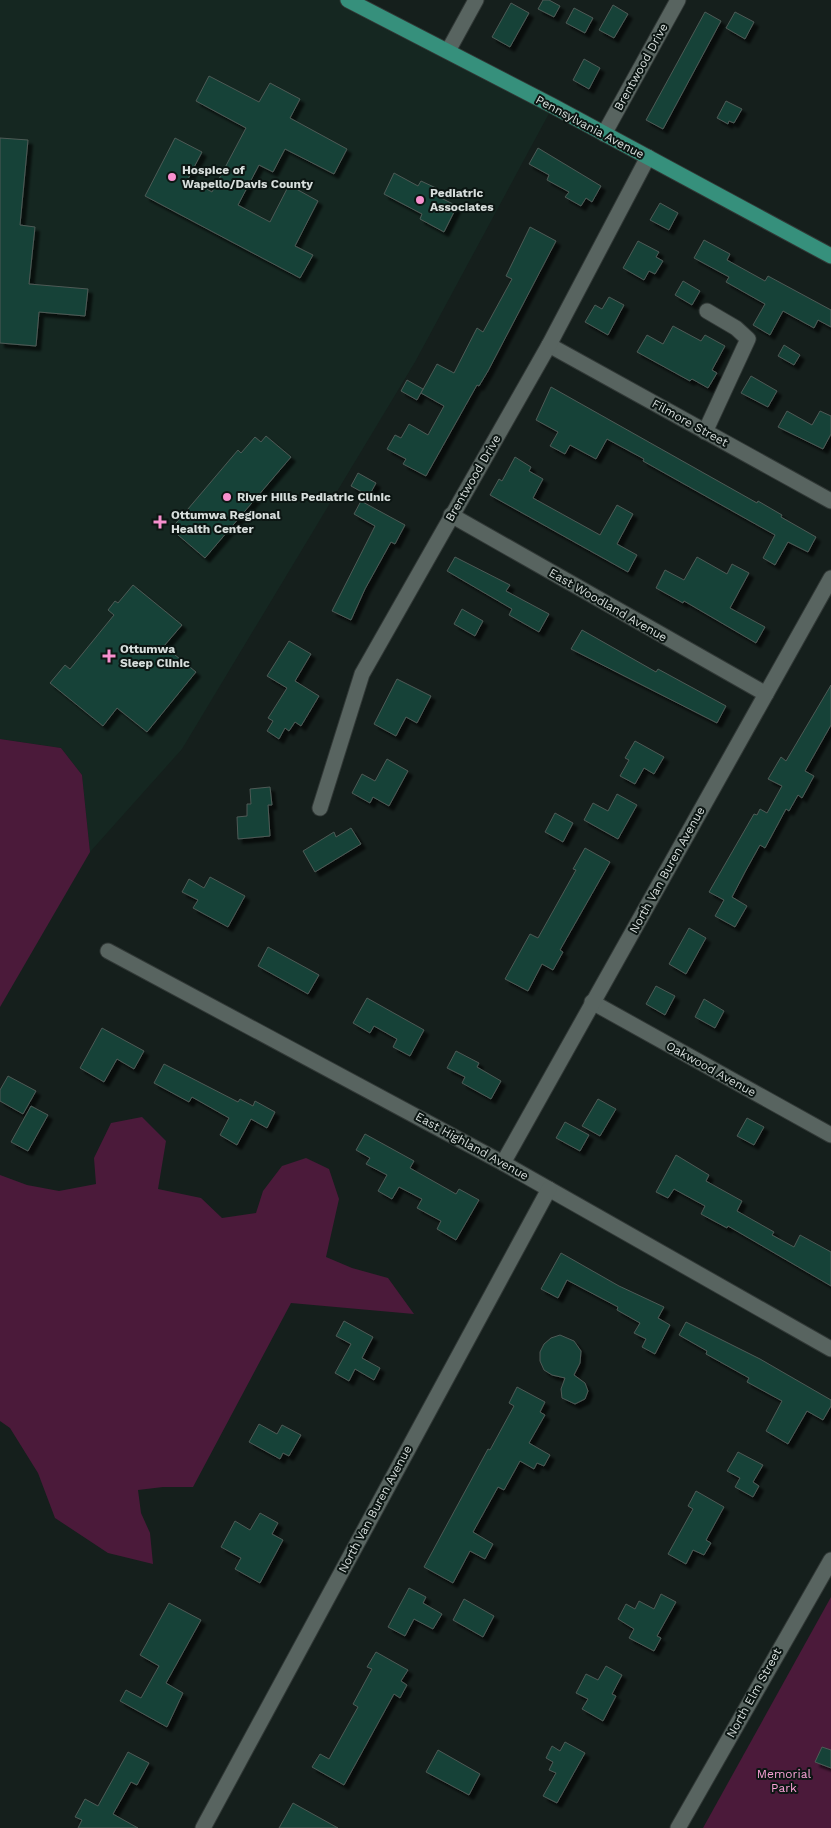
<svg xmlns="http://www.w3.org/2000/svg" width="831" height="1828" font-family="'Work Sans',sans-serif">
<defs>
<filter id="shadow"><feDropShadow dx="4.5" dy="4.5" stdDeviation="1" flood-color="#0009"/></filter>
</defs>
<rect width="100%" height="100%" fill="#151f1c"/>
<!-- built -->
<polygon fill="#152721" points="0,0 343,0 553,106 415,362 182,749 90,852 82,775 61,748 0,739"/>
<!-- green -->
<g fill="#4b1a3a">
<polygon points="0,739 61,748 82,775 90,852 0,1007"/>
<polygon points="142,1117 166,1141 158,1189 201,1198 222,1218 256,1213 263,1191 282,1166 306,1158 329,1169 339,1199 326,1257 352,1268 388,1278 414,1314 291,1303 193,1487 163,1487 138,1490 141,1513 150,1533 153,1564 108,1553 55,1518 38,1473 10,1428 0,1421 0,1175 27,1185 59,1191 96,1184 94,1158 111,1123"/>
<polygon points="831,1597 831,1828 703,1828"/>
</g>
<!-- building -->
<g fill="#154338" stroke="#4e5a56" filter="url(#shadow)">
<polygon points="543,0 549,0 560,6 554,17 538,9"/>
<polygon points="511,3 529,13 510,47 492,37"/>
<polygon points="613,5 628,14 614,38 599,30"/>
<polygon points="574,8 593,18 585,33 566,23"/>
<polygon points="705,12 721,21 663,129 646,120"/>
<polygon points="735,12 754,22 745,39 726,28"/>
<polygon points="584,59 600,68 589,89 573,80"/>
<polygon points="209,76 259,102 270,83 300,99 290,118 347,149 334,174 285,149 273,172 259,165 238,205 270,222 289,185 318,201 295,246 313,255 300,278 145,196 175,138 202,152 188,179 212,192 246,128 196,101"/>
<polygon points="726,101 742,109 734,123 729,121 728,124 717,118"/>
<polygon points="0,138 28,140 20,225 35,227 29,284 88,289 85,316 39,312 36,346 0,343"/>
<polygon points="538,148 601,186 592,202 586,198 581,206 565,197 569,192 547,180 549,175 529,164"/>
<polygon points="394,173 418,186 421,181 436,188 433,194 457,206 444,232 420,219 422,214 384,194"/>
<polygon points="660,203 678,213 669,230 650,220"/>
<polygon points="530,227 556,241 488,371 479,386 477,385 426,476 403,464 406,459 387,449 395,435 401,438 409,424 428,435 444,406 421,393 437,364 454,373 477,328 483,332 512,279 506,276"/>
<polygon points="704,240 730,254 727,260 765,281 768,276 831,310 831,327 818,320 814,328 783,311 770,335 753,325 765,304 726,282 729,277 694,258"/>
<polygon points="638,241 659,252 656,257 663,261 655,274 649,271 644,280 623,268"/>
<polygon points="683,281 700,291 692,305 675,295"/>
<polygon points="609,297 624,305 608,335 585,322 595,305 602,309"/>
<polygon points="673,326 701,341 705,335 725,346 712,370 717,373 708,388 692,379 690,381 637,352 647,335 663,344"/>
<polygon points="784,345 800,355 794,365 778,356"/>
<polygon points="751,376 777,391 768,407 741,393"/>
<polygon points="407,380 423,389 417,400 401,391"/>
<polygon points="551,387 757,503 758,501 782,515 781,517 816,537 808,552 788,542 775,565 763,558 775,535 643,461 644,459 607,439 596,459 570,445 565,454 550,446 558,432 536,420"/>
<polygon points="787,411 812,425 820,411 831,416 831,434 823,449 778,427"/>
<polygon points="266,436 291,457 205,558 171,529 238,450 241,453 255,437 261,442"/>
<polygon points="515,457 531,467 529,471 543,479 533,498 600,535 617,505 633,514 617,544 637,555 628,572 490,495 499,479 502,481"/>
<polygon points="358,473 376,483 369,496 351,486"/>
<polygon points="361,501 405,525 395,544 391,542 365,589 351,620 332,611 375,526 354,514"/>
<polygon points="455,557 510,585 506,591 549,614 539,632 509,615 512,609 447,571"/>
<polygon points="697,557 727,574 732,564 749,573 730,608 765,627 756,643 684,601 683,603 656,588 665,570 684,580"/>
<polygon points="133,585 182,625 164,646 196,672 147,732 117,708 103,726 50,683 65,665 70,669 114,615 108,610 115,601 118,603"/>
<polygon points="462,609 483,621 475,636 454,624"/>
<polygon points="582,630 656,672 658,669 726,706 717,723 571,649"/>
<polygon points="289,641 311,654 295,681 319,696 301,726 295,722 289,731 285,728 279,739 267,731 273,721 268,718 287,688 267,676"/>
<polygon points="397,679 431,696 417,723 406,717 396,736 374,724"/>
<polygon points="831,685 831,725 805,771 814,776 802,798 798,795 789,811 786,809 765,848 760,845 745,872 732,897 747,906 735,927 715,916 724,900 709,892 754,814 757,815 760,809 767,813 782,786 768,779 781,757 786,761"/>
<polygon points="635,741 664,757 654,774 644,768 635,784 620,776 629,760 625,758"/>
<polygon points="387,759 408,771 389,806 373,797 370,803 352,793 362,774 375,781"/>
<polygon points="270,787 272,805 268,805 270,836 238,839 237,817 247,816 247,804 251,804 250,789"/>
<polygon points="617,794 637,805 618,839 584,820 593,803 608,811"/>
<polygon points="555,813 573,823 563,842 545,832"/>
<polygon points="351,828 361,844 315,872 303,851 334,832 336,837"/>
<polygon points="585,848 610,862 560,950 563,952 553,970 542,964 528,991 505,979 530,934 538,938 576,870 573,869"/>
<polygon points="210,877 245,896 228,927 193,908 198,900 182,892 189,879 204,888"/>
<polygon points="689,928 706,938 686,974 669,964"/>
<polygon points="268,947 319,975 308,994 258,966"/>
<polygon points="656,986 675,996 665,1015 646,1004"/>
<polygon points="367,998 424,1030 410,1056 393,1047 397,1039 374,1026 370,1033 353,1023"/>
<polygon points="704,999 724,1011 715,1028 695,1017"/>
<polygon points="102,1028 144,1051 134,1069 117,1059 104,1082 80,1068"/>
<polygon points="456,1051 479,1063 477,1067 501,1081 491,1099 462,1083 465,1077 447,1068"/>
<polygon points="164,1064 238,1102 240,1099 253,1106 255,1101 275,1112 267,1128 251,1119 237,1145 220,1135 229,1118 192,1097 189,1102 154,1083"/>
<polygon points="8,1076 36,1091 23,1114 0,1101 0,1090"/>
<polygon points="598,1099 616,1109 600,1136 582,1126"/>
<polygon points="31,1106 48,1115 28,1151 11,1142"/>
<polygon points="747,1118 764,1127 754,1145 737,1136"/>
<polygon points="565,1122 589,1135 580,1151 556,1138"/>
<polygon points="365,1134 414,1161 410,1168 456,1194 459,1189 479,1200 456,1240 437,1229 441,1221 417,1208 422,1199 399,1187 392,1199 378,1191 387,1175 366,1164 370,1158 356,1150"/>
<polygon points="676,1155 709,1175 706,1181 742,1201 737,1211 774,1232 772,1235 794,1247 800,1235 831,1252 831,1286 728,1226 727,1228 701,1214 705,1206 674,1189 668,1198 656,1192"/>
<polygon points="561,1253 619,1286 664,1307 658,1318 670,1325 655,1354 642,1347 646,1339 634,1333 640,1323 617,1310 618,1307 567,1280 558,1298 541,1289"/>
<polygon points="344,1321 373,1337 362,1358 380,1368 374,1380 355,1369 349,1381 335,1373 351,1344 336,1336"/>
<polygon points="686,1322 760,1359 831,1400 831,1406 823,1420 807,1411 788,1444 766,1431 782,1401 747,1382 749,1378 706,1354 707,1351 679,1335"/>
<polygon points="560,1335 574,1341 581,1351 580,1363 574,1375 585,1383 588,1391 585,1399 575,1404 562,1398 561,1389 565,1378 552,1375 544,1370 540,1361 540,1352 544,1344 551,1338"/>
<polygon points="517,1387 545,1402 540,1412 545,1415 529,1443 550,1455 544,1466 537,1463 534,1469 520,1461 504,1490 498,1487 473,1532 493,1544 485,1559 470,1551 453,1583 424,1567 488,1449 490,1450 514,1406 509,1403"/>
<polygon points="259,1424 277,1434 282,1425 301,1435 289,1456 283,1453 280,1459 249,1442"/>
<polygon points="738,1452 763,1465 753,1482 759,1486 753,1497 735,1487 740,1478 727,1471"/>
<polygon points="696,1491 724,1507 706,1540 711,1543 704,1555 693,1550 686,1564 668,1554 693,1509 688,1506"/>
<polygon points="260,1513 278,1523 272,1534 283,1540 260,1583 235,1569 241,1558 221,1547 235,1521 250,1530"/>
<polygon points="409,1588 426,1597 423,1603 442,1614 433,1629 414,1619 405,1636 388,1627"/>
<polygon points="661,1594 676,1602 657,1636 661,1638 654,1651 629,1638 634,1629 618,1619 626,1604 635,1609 639,1601 654,1609"/>
<polygon points="464,1599 494,1616 483,1637 453,1620"/>
<polygon points="169,1603 201,1620 166,1683 183,1693 167,1727 120,1701 126,1690 141,1698 159,1666 140,1655"/>
<polygon points="376,1652 408,1670 401,1681 407,1685 400,1698 394,1694 344,1785 312,1767 320,1754 329,1759 358,1707 353,1704 372,1669 367,1667"/>
<polygon points="606,1666 622,1675 612,1694 616,1696 603,1721 582,1709 588,1699 576,1693 586,1674 598,1680"/>
<polygon points="565,1742 585,1753 557,1803 543,1796 556,1773 549,1770 553,1762 546,1758 552,1746 560,1751"/>
<polygon points="822,1747 831,1750 831,1768 815,1762"/>
<polygon points="438,1750 480,1774 469,1795 426,1772"/>
<polygon points="128,1752 149,1763 137,1785 131,1782 113,1814 138,1828 78,1828 82,1820 75,1817 85,1799 98,1806"/>
<polygon points="293,1803 338,1828 279,1828"/>
</g>
<g fill="none" stroke-linecap="round" stroke-linejoin="round">
<defs>
<g id="minor">
<polyline points="448,51 476,0"/>
<polyline points="604,134 678,0"/>
<polyline points="549,345 831,501"/>
<polyline points="705,432 748,339 736,328 707,311"/>
<polyline points="451,515 766,694"/>
<polyline points="320,808 362,674 549,345 648,157"/>
<polyline points="108,951 503,1163 831,1349"/>
<polyline points="592,1002 831,1135"/>
<polyline points="503,1163 831,578"/>
<polyline points="203,1828 549,1189"/>
<polyline points="678,1828 831,1560"/>
</g>
<polyline id="major" points="348,0 553,106 831,256"/>
</defs>
<!-- minor casing -->
<use href="#minor" stroke="#313836" stroke-width="17"/>
<!-- major casing -->
<use href="#major" stroke="#313836" stroke-width="17"/>
<!-- minor -->
<use href="#minor" stroke="#586460" stroke-width="15"/>
<!-- major -->
<use href="#major" stroke="#36907c" stroke-width="15"/>
</g>
<!-- markers -->
<g fill="#f790ce" stroke="#0c1613" stroke-width="2">
<circle cx="172" cy="177" r="5"/>
<circle cx="420" cy="200" r="5"/>
<circle cx="227" cy="497" r="5"/>
<path d="M157.5 514.5h5v5h5v5h-5v5h-5v-5h-5v-5h5z"/>
<path d="M106.5 648.5h5v5h5v5h-5v5h-5v-5h-5v-5h5z"/>
</g>
<g text-anchor="middle" stroke-width="4" stroke-linejoin="round" paint-order="stroke">
<!-- street labels -->
<g font-size="12" fill="#d7dedc" stroke="#0c1613">
<text transform="translate(641 67) rotate(-61)" y="4">Brentwood Drive</text>
<text transform="translate(590 127) rotate(28)" y="4">Pennsylvania Avenue</text>
<text transform="translate(690 423) rotate(29)" y="4">Filmore Street</text>
<text transform="translate(473 478) rotate(-60)" y="4">Brentwood Drive</text>
<text transform="translate(608 605) rotate(30)" y="4">East Woodland Avenue</text>
<text transform="translate(667 870) rotate(-61)" y="4">North Van Buren Avenue</text>
<text transform="translate(711 1069) rotate(29)" y="4">Oakwood Avenue</text>
<text transform="translate(472 1146) rotate(29)" y="4">East Highland Avenue</text>
<text transform="translate(375 1509) rotate(-62)" y="4">North Van Buren Avenue</text>
<text transform="translate(754 1693) rotate(-61)" y="4">North Elm Street</text>
</g>
<!-- poi labels -->
<g font-size="12" font-weight="bold" fill="#d7dedc" stroke="#0c1613" text-anchor="start">
<text x="182" y="174">Hospice of<tspan x="182" dy="14">Wapello/Davis County</tspan></text>
<text x="430" y="197">Pediatric<tspan x="430" dy="14">Associates</tspan></text>
<text x="237" y="501">River Hills Pediatric Clinic</text>
<text x="171" y="519">Ottumwa Regional<tspan x="171" dy="14">Health Center</tspan></text>
<text x="120" y="653">Ottumwa<tspan x="120" dy="14">Sleep Clinic</tspan></text>
</g>
<!-- park labels -->
<g font-size="12" fill="#f9a2d6" stroke="#0c1613">
<text x="784" y="1778">Memorial<tspan x="784" dy="14">Park</tspan></text>
</g>
</g>
</svg>
